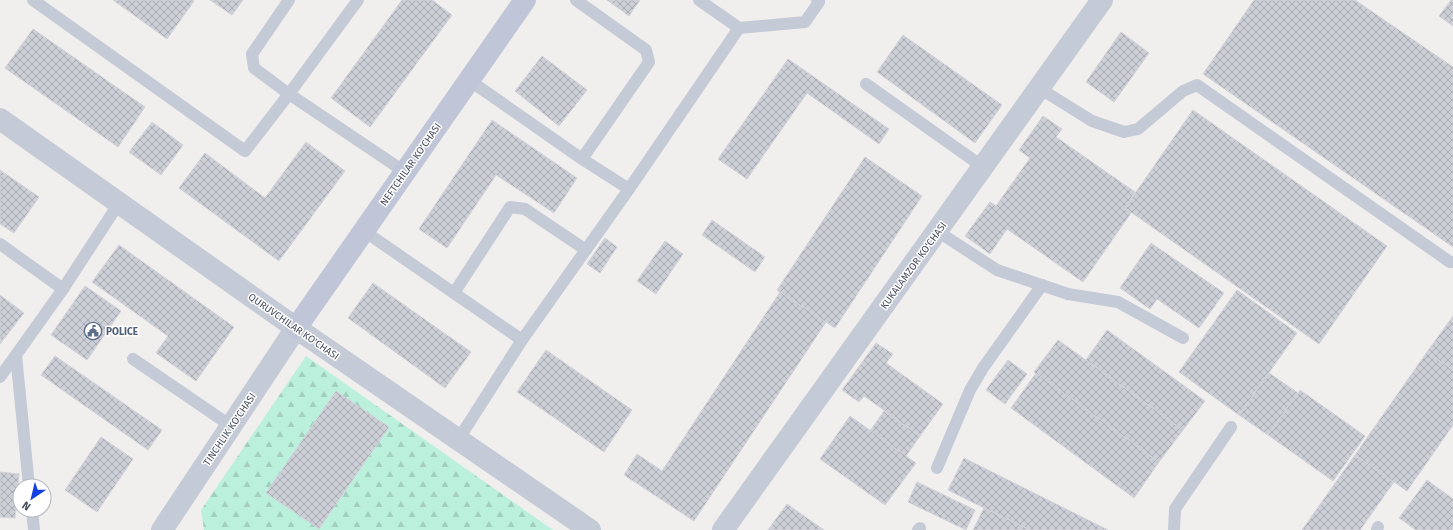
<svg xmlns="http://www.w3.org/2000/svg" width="1453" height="530" font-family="'Fira Sans',sans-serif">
<defs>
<pattern id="forest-firs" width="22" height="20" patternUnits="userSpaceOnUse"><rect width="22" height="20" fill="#bbf0dc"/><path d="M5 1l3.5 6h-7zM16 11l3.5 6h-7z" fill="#a2cfbf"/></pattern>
<pattern id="building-cross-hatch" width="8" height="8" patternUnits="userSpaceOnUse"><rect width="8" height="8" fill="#cdcfd6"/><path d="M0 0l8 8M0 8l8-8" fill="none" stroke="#a8aab1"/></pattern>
</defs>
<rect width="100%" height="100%" fill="#f1efee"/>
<!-- forest -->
<polygon fill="url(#forest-firs)" points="306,356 553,530 204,530 201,510"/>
<!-- building -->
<g fill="url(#building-cross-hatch)" stroke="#d2d3da">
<polygon points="113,0 192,0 194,1 167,39"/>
<polygon points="210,0 243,0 232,15"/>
<polygon points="402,0 432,0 452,15 370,127 331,98"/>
<polygon points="607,0 640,0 629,16"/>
<polygon points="1254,0 1355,0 1453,67 1453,247 1203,74"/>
<polygon points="1451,0 1453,0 1453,26 1439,16"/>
<polygon points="33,29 145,107 118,147 5,68"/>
<polygon points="1121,32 1149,53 1114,102 1086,82"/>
<polygon points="903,35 1002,105 975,143 877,72"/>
<polygon points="542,56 587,90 559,126 515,91"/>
<polygon points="788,59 889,129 879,144 807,93 747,179 718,159"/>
<polygon points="1193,110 1387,246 1319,344 1125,208"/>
<polygon points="1043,116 1062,129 1056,137 1135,192 1125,208 1131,213 1083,282 1007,229 990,254 965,236 990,202 996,206 1030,158 1019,150"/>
<polygon points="492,120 577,178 554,213 496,175 447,248 419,229"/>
<polygon points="152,122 183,145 161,175 129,152"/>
<polygon points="306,142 345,171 279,261 179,188 205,153 265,198"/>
<polygon points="865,157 922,196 835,328 777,290"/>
<polygon points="0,170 39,197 14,233 0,224"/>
<polygon points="712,220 765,257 755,272 702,235"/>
<polygon points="605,238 617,247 600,273 587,264"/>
<polygon points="665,241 683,254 656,294 637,281"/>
<polygon points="1151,243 1224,293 1199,328 1157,299 1150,309 1120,288"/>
<polygon points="119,245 234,327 196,381 156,353 168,336 92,282"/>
<polygon points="373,283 471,352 445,388 348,318"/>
<polygon points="85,286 121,311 87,360 51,335"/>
<polygon points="1237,290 1297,333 1239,415 1179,372"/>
<polygon points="780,292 826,322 694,521 624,475 637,454 662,471"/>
<polygon points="0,295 24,313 0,344"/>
<polygon points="1453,316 1453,369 1452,370 1427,352"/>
<polygon points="1107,330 1205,401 1183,430 1086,360"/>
<polygon points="1058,340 1183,430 1159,462 1034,372"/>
<polygon points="876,343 893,354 886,363 943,404 920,436 864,396 859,402 842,390"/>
<polygon points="546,350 632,410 604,452 517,392"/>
<polygon points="1427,352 1453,370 1453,425 1407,491 1355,455"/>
<polygon points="55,356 162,430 148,450 41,375"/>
<polygon points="1008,360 1027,374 1005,404 986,390"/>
<polygon points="1036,373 1159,462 1134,498 1011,408"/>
<polygon points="1269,373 1298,393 1268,435 1239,415"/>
<polygon points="1300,390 1365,436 1333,481 1268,435"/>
<polygon points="336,391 389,427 319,529 266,493"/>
<polygon points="884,411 920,436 906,456 870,431"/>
<polygon points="850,416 916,463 885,505 820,459"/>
<polygon points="101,437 133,459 97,512 65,490"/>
<polygon points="1355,455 1394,482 1360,530 1302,530"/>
<polygon points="964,458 1108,530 1030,530 984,508 948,490"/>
<polygon points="0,472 19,474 15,518 0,517"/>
<polygon points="1427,480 1453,499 1453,530 1416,530 1399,518"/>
<polygon points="917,482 975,510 966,530 908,502"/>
<polygon points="787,504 824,530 768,530"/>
<polygon points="984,508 1030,530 973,530"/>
</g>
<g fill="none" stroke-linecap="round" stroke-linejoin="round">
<!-- lane -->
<g stroke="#c4cad6" stroke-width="12">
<polyline points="33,0 245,151 289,94 358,0"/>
<polyline points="289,0 252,54 254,68 289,94 405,172"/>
<polyline points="576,0 646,50 649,62 582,159"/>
<polyline points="699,0 739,28"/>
<polyline points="469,80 582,159 629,189"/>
<polyline points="866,84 983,167"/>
<polyline points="1039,88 1092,121 1124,132 1138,129 1183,91 1197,85 1450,262 1453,262"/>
<polyline points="364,231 522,340"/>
<polyline points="937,231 997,270 1068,294 1118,302 1183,338"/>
<polyline points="0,244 63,289"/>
<polyline points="454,293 510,207 525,209 586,250"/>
<polyline points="133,359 231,426"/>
<polyline points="0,377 16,355"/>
<polyline points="458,440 522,340 629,189 739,28 805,22 819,2 817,0"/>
<polyline points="937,468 970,390 983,368 1042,285"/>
<polyline points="29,486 16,355 63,289 119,203"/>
<polyline points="32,510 34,530"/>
<polyline points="918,530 920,528"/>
<polyline points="1174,530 1175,509 1231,427"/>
<polyline points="1377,530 1378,527"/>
</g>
<!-- street -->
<g stroke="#c4cad6" stroke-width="22">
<polyline points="0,119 296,328 590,530"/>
<polyline points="162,530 296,328"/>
<polyline points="723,530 1102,0"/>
</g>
<!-- secondary -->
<polyline stroke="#c0c6d8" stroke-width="22" points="296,328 525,0"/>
</g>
<!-- icons -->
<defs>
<symbol id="civic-ring" viewBox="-11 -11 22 22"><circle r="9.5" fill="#fff" stroke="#5c6f8a" stroke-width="1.5"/><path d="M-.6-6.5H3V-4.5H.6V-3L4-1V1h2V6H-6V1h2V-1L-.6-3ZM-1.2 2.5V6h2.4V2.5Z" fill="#5c6f8a"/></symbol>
</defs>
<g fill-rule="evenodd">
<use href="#civic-ring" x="83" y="321" width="20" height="20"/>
</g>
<g text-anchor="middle" stroke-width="3" stroke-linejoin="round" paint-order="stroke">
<!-- street labels -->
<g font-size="10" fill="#464d5c" stroke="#fff">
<text transform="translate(410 164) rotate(-55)" y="4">NEFTCHILAR KO'CHASI</text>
<text transform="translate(913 265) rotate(-54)" y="4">KUKALAMZOR KO'CHASI</text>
<text transform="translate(294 326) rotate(35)" y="4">QURUVCHILAR KO'CHASI</text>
<text transform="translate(229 429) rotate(-56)" y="4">TINCHLIK KO'CHASI</text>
</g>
<!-- service labels -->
<g font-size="10" font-weight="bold" fill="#4e5e75" stroke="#fff" text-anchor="start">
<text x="106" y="335">POLICE</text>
</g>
</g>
<!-- north arrow -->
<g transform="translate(32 498) rotate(215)"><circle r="19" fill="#ffffff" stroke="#b5b8be"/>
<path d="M0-3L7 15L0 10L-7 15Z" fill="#143fe6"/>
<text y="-6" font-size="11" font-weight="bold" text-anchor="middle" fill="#464d5c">N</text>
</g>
</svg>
